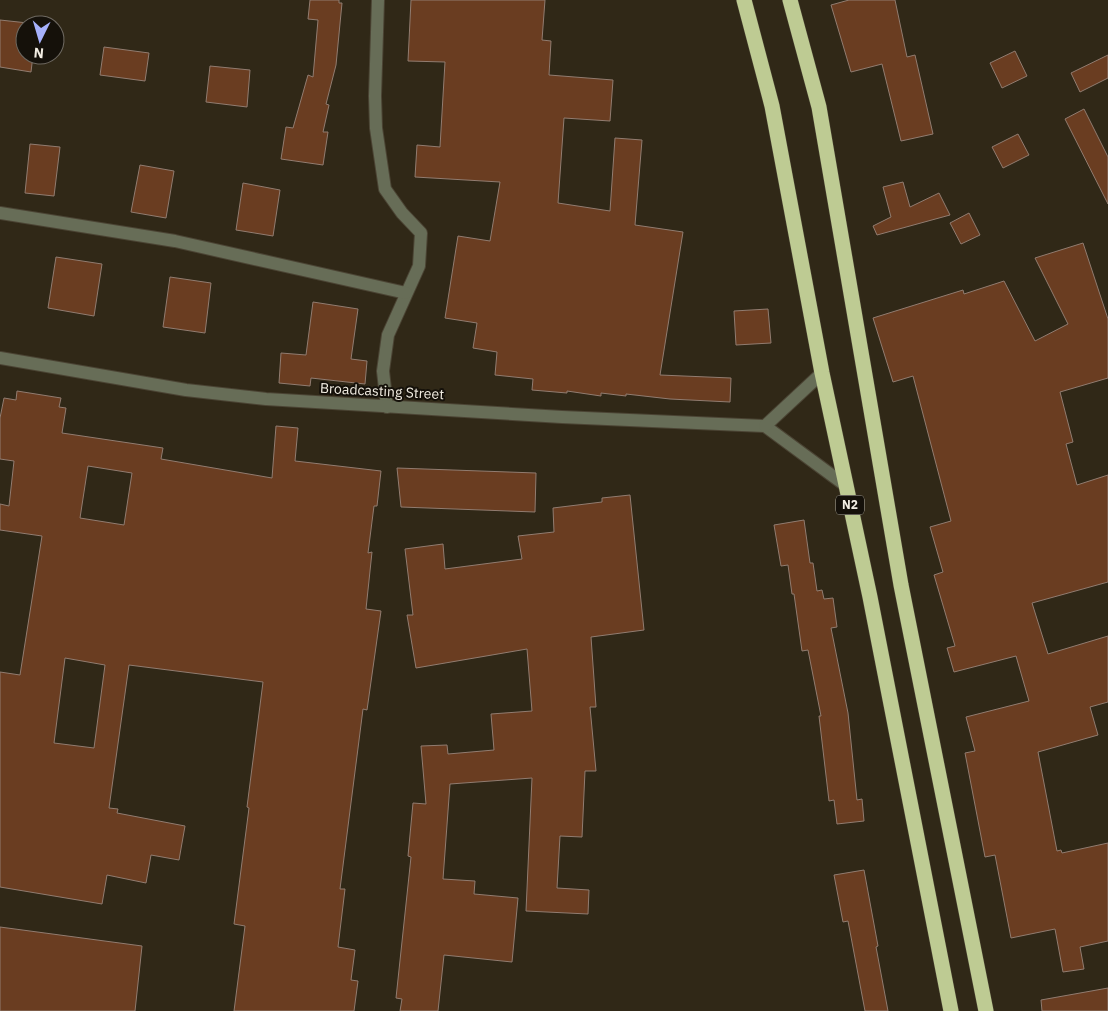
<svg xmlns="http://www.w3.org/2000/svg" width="1108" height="1011" font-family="'IBM Plex Sans',sans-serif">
<rect width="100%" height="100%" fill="#302817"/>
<!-- building -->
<g fill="#6a3d21" stroke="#917c70" fill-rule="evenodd">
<polygon points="310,0 339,0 339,3 342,3 336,65 326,104 329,105 323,132 328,132 323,165 281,159 286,127 293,128 308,75 313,77 318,20 308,19"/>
<polygon points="411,0 545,0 542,40 551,41 549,75 613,80 610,121 564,118 558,203 610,211 615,138 642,140 635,225 683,232 660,375 731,378 730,402 670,399 626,394 626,396 601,393 601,396 567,391 567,393 532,390 533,379 495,375 497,352 473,348 477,323 445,318 458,236 490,241 500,182 415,177 417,145 440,147 445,62 408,61"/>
<polygon points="849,0 895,0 907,57 915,55 933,134 901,141 882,64 851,72 831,5"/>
<polygon points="0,20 37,24 25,25 25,55 33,55 31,72 0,67"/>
<polygon points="104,47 149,53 145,81 100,75"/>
<polygon points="1015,51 1027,76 1002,88 990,63"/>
<polygon points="1108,55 1108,78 1080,92 1071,73"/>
<polygon points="210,66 250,70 247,107 206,102"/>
<polygon points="1084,109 1108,157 1108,204 1065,119"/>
<polygon points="1018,134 1029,155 1003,168 992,147"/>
<polygon points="30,144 60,147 54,196 25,193"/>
<polygon points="140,165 174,171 166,218 131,212"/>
<polygon points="903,182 910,207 939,193 950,215 877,235 873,226 891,217 883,187"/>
<polygon points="243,183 280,190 273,236 236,230"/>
<polygon points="969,213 980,235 961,244 950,223"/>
<polygon points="1083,243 1108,319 1108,378 1060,392 1073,442 1066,444 1077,485 1108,475 1108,582 1032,603 1048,654 1108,636 1108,702 1090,707 1098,735 1038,752 1057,851 1061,850 1062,853 1108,843 1108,941 1080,947 1084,969 1063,972 1055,929 1011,938 995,855 985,857 965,753 975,751 966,717 1029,701 1016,656 954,672 947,648 955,646 934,575 943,572 930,527 951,521 913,376 893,382 873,318 963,290 964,294 1004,281 1035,341 1068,324 1035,258"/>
<polygon points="56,257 102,264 94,316 48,308"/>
<polygon points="170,277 211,283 205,333 163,327"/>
<polygon points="313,302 358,309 351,359 367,361 365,384 311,378 310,386 279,383 281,353 306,355"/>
<polygon points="768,309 771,343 736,345 734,311"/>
<path d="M 17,391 L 61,398 L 59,407 L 66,408 L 62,433 L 163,448 L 161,459 L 272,478 L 276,426 L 298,428 L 295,461 L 381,471 L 377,506 L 374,506 L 368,553 L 372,552 L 366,609 L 381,611 L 367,710 L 363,709 L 340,889 L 345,889 L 338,947 L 355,950 L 351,980 L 358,981 L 354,1011 L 234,1011 L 245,926 L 234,924 L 249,808 L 247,807 L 263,682 L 129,665 L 109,808 L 118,809 L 117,813 L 185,826 L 179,860 L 151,855 L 146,883 L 107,875 L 102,904 L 0,887 L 0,672 L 20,675 L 42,536 L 0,530 L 0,504 L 9,506 L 14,461 L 0,459 L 0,418 L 4,398 L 16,400 ZM 88,466 L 132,473 L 124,525 L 80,518 ZM 65,658 L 105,665 L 94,748 L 54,743 Z"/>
<polygon points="397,468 536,473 535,512 401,507"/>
<polygon points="630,495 644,630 591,637 596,707 590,707 596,771 585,771 582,837 560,836 557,888 589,890 588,914 526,911 532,778 450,784 443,879 475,881 474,894 518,898 512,962 444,955 438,1011 400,1011 402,999 396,998 411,857 408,856 413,803 426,804 421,746 447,745 448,754 494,750 491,714 532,711 527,649 416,668 407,615 413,615 405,549 443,544 445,569 522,559 518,536 554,532 553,508 602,502 602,498"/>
<polygon points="804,520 810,563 813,563 817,591 822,590 824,599 833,598 837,627 831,628 848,713 857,800 862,799 864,821 837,824 834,800 829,801 819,716 821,716 808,650 802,651 794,594 792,594 788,565 781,566 774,525"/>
<polygon points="864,870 878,946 876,947 888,1011 865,1011 848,921 843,922 834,875"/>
<polygon points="0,927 142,946 135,1011 0,1011"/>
<polygon points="1108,988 1108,1011 1042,1011 1041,1000"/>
</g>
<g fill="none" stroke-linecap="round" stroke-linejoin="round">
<defs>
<g id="street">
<polyline points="378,0 375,96 376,128 385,189 402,213 421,233 419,266 388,335 383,371 387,407"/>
<polyline points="0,213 175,241 406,293"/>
<polyline points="0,358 186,390 266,399 562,417 765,426 845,485"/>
<polyline points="765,426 822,373"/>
</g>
<g id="highway">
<polyline points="744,0 772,106 822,373 870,597 951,1011"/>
<polyline points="790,0 819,107 901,585 986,1011"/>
</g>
</defs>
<!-- street casing -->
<use href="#street" stroke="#4b4434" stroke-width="14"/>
<!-- highway casing -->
<use href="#highway" stroke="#4b4434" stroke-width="16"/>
<!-- street -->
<use href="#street" stroke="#676d57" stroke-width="12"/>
<!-- highway -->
<use href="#highway" stroke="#becb93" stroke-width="15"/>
</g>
<g text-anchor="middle" stroke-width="4" stroke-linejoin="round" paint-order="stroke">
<!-- shield labels -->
<rect fill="#15110a" stroke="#b0aca2" stroke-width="1" x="836" y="495.5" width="28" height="19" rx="4"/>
<g font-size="12" font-weight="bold" fill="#f3eee3">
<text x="850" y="509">N2</text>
</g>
<!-- street labels -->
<g font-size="14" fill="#f3eee3" stroke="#15110a">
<text transform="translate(382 391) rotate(3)" y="5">Broadcasting Street</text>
</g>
</g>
<!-- north arrow -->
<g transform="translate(40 40) rotate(185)"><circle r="24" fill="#15110a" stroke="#6e6961"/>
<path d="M0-4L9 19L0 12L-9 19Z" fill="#a6b1fc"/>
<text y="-8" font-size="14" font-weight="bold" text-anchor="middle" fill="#f3eee3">N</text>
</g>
</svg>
